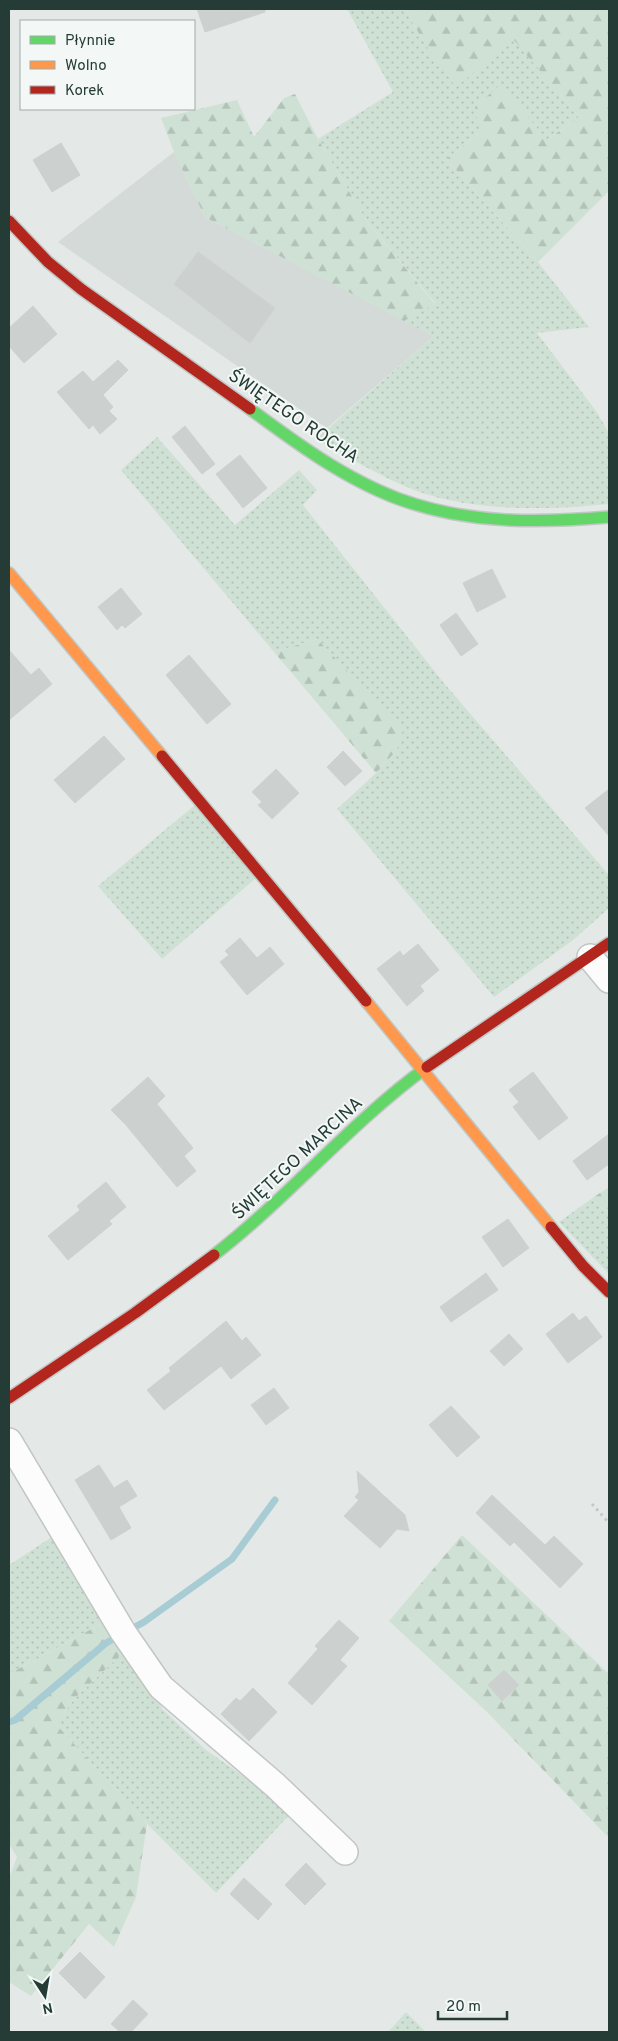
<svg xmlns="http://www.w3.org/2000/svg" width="618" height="2041" font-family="Overpass,sans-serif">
<defs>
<pattern id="grass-dots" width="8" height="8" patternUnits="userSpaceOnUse" patternTransform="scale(1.25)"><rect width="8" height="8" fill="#cfe1d5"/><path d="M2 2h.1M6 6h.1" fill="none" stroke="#b2c2b7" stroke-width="1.8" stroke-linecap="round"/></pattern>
<pattern id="forest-firs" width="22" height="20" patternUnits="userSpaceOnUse" patternTransform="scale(1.25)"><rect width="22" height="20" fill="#cfe1d5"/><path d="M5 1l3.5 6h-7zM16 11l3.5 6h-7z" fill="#b2c2b7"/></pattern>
</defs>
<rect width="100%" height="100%" fill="#e4e9e7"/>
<!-- built -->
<polygon fill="#d3dad7" points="174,152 205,217 434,336 327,428 58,242"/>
<!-- grass -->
<g fill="url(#grass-dots)">
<path d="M 347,9 L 405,9 L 425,44 L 514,39 L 579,117 L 547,140 L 480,133 L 446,159 L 538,262 L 589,327 L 537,333 L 596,411 L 609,433 L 609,504 C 551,510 473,512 417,491 C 382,478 349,457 316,439 L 434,336 L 404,321 L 435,303 L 366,220 L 318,139 L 393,92 Z"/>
<polygon points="157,437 235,525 299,470 317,490 303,505 443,682 609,875 609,908 573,940 494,997 337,809 376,773 397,750 317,639 274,652 121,470"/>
<polygon points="196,804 256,878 162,959 98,886"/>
<polygon points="591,1199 609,1214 609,1274 559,1222"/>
<polygon points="52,1537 108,1620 9,1674 9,1565"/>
<polygon points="127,1649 151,1684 162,1709 206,1750 293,1811 216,1893 147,1824 55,1723 77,1696"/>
<polygon points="406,2012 426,2032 388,2032"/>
</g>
<!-- forest -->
<g fill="url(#forest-firs)">
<polygon points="405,9 609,9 609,191 538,262 446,159 480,133 475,107 501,84 547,140 579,117 514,40 456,87 425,44"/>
<polygon points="295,94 318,139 366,220 435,304 404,321 205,217 174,152 161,118 237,100 254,137 284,98"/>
<polygon points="317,639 403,730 397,750 376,773 274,652"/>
<polygon points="609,1187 609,1214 591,1199"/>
<polygon points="462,1535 609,1674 609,1838 486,1711 389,1621"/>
<polygon points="108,1620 127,1649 77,1696 55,1723 147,1824 136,1897 114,1947 89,1924 31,1996 9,1982 9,1878 17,1857 9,1844 9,1674"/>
</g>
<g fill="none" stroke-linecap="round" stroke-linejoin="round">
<!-- stream -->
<polyline stroke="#a8ccd4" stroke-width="7" points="9,1722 15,1720 106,1643 144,1622 232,1559 275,1500"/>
</g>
<!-- building -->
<g fill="#ccd0cf" stroke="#cdd2d0">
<polygon points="197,9 265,9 265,12 205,32"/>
<polygon points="61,143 80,175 52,192 33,160"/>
<polygon points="198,252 275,308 250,343 174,284"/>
<polygon points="33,306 57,334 24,363 9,346 9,328"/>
<polygon points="118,360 128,370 103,395 113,407 109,411 117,419 100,434 93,425 89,429 57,392 83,371 93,382"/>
<polygon points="185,426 215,464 202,474 172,437"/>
<polygon points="240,455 267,488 243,508 216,474"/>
<polygon points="492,569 506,597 477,612 463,583"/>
<polygon points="121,588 142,614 125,628 122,625 117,630 98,607"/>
<polygon points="456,613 478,644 461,656 440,625"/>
<polygon points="9,650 31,675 39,668 52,684 9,720"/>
<polygon points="189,655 231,704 207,724 166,675"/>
<polygon points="104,736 125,759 75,803 54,780"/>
<polygon points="343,751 362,771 345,786 327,767"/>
<polygon points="276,769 299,793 272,819 258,805 262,802 252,792"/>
<polygon points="609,789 609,836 585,808"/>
<polygon points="240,938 257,958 270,947 284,964 247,995 220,962 229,955 225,951"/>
<polygon points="418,944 439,970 420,986 424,991 407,1006 377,969 400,951 403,956"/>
<polygon points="533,1072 568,1118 539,1140 513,1107 519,1102 509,1090"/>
<polygon points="148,1077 165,1096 157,1104 193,1148 184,1156 196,1171 177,1187 126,1125 111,1110"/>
<polygon points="609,1134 609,1164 587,1180 573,1161"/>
<polygon points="106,1182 126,1207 109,1221 112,1224 68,1260 48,1236 80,1210 77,1206"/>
<polygon points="508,1219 529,1248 503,1267 482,1237"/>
<polygon points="486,1273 498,1290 451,1322 440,1307"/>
<polygon points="573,1313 579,1321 586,1316 602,1337 568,1363 546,1334"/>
<polygon points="226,1321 242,1341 246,1337 261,1355 231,1379 221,1366 164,1410 147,1390 171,1371 169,1368"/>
<polygon points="509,1334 523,1349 504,1366 490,1351"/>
<polygon points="274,1388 289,1408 266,1425 251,1405"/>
<polygon points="451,1406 480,1437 457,1457 429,1425"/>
<polygon points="99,1465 114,1488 127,1480 137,1496 119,1507 131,1528 111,1540 75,1480"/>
<polygon points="357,1471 405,1515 409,1531 397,1529 380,1548 344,1516 359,1500 355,1497 359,1492"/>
<polygon points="492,1495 545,1545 554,1536 583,1564 560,1588 514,1542 510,1546 476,1513"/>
<polygon points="339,1620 359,1638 340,1660 347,1666 312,1705 288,1683 318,1649 315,1646"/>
<polygon points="504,1670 519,1685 502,1701 488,1685"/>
<polygon points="253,1688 277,1712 249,1741 221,1714 236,1698 240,1701"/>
<polygon points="306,1863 326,1884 305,1905 285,1885"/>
<polygon points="244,1878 272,1904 258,1920 230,1894"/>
<polygon points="80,1952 105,1977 85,1999 59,1973"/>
<polygon points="133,2000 148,2014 131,2032 120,2032 111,2024"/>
</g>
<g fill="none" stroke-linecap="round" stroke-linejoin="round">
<defs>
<g id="street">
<polyline points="590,957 609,980"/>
<polyline points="9,1441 123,1632 161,1687 275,1785 345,1852"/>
</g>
<g id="fast">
<path d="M 250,409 C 296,443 345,479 399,499 C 467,524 538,523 609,517"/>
<path d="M 214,1255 C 289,1197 350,1123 427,1067"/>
</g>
<g id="slow">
<polyline points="9,573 162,756"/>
<polyline points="366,1001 551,1227"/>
</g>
<g id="jam">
<polyline points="9,221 48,262 81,289 250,409"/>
<polyline points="162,756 366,1001"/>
<polyline points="427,1067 609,943"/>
<polyline points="551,1227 583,1266 609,1292"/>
<polyline points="9,1398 135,1313 214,1255"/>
</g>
</defs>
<!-- street casing -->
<use href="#street" stroke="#c1c6c4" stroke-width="28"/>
<!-- fast casing -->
<use href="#fast" stroke="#c0c7c4" stroke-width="14"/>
<!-- slow casing -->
<use href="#slow" stroke="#c0c7c4" stroke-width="14"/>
<!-- jam casing -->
<use href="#jam" stroke="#c0c7c4" stroke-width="14"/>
<!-- path -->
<polyline stroke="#c1c9c6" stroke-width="3" stroke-dasharray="2.5 4" stroke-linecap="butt" points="592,1504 609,1523"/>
<!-- street -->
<use href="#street" stroke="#fbfcfb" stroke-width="25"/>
<!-- fast -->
<use href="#fast" stroke="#63d668" stroke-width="11"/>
<!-- slow -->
<use href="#slow" stroke="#ff974d" stroke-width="11"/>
<!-- jam -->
<use href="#jam" stroke="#b3261e" stroke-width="11"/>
</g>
<g text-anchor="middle" stroke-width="4" stroke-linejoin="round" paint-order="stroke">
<!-- street labels -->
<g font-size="18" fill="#243b36" stroke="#f3f8f6">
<text transform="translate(294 416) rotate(34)" y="6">ŚWIĘTEGO ROCHA</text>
<text transform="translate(297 1158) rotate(-43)" y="6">ŚWIĘTEGO MARCINA</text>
</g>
</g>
<!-- border -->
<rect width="618" height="2041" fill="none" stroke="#243b36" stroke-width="20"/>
<!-- legend -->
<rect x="20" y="20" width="175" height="90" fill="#f3f8f6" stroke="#a0aca9"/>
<rect x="30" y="36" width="25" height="8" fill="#63d668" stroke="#a0aca9"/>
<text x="65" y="45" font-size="15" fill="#243b36">Płynnie</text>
<rect x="30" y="61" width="25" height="8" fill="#ff974d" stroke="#a0aca9"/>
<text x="65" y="70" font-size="15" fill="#243b36">Wolno</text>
<rect x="30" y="86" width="25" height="8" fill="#b3261e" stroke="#a0aca9"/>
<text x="65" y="95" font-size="15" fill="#243b36">Korek</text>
<!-- north arrow -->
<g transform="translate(45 1996) rotate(168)" stroke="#f3f8f6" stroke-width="4" paint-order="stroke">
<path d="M0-4L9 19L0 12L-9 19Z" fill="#243b36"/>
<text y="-8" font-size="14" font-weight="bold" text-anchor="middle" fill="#243b36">N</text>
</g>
<!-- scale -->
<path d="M438 2011v8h69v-8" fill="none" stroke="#243b36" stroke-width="2.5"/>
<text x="446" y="2011" font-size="15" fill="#243b36" stroke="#f3f8f6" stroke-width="4" paint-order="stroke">20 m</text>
</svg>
